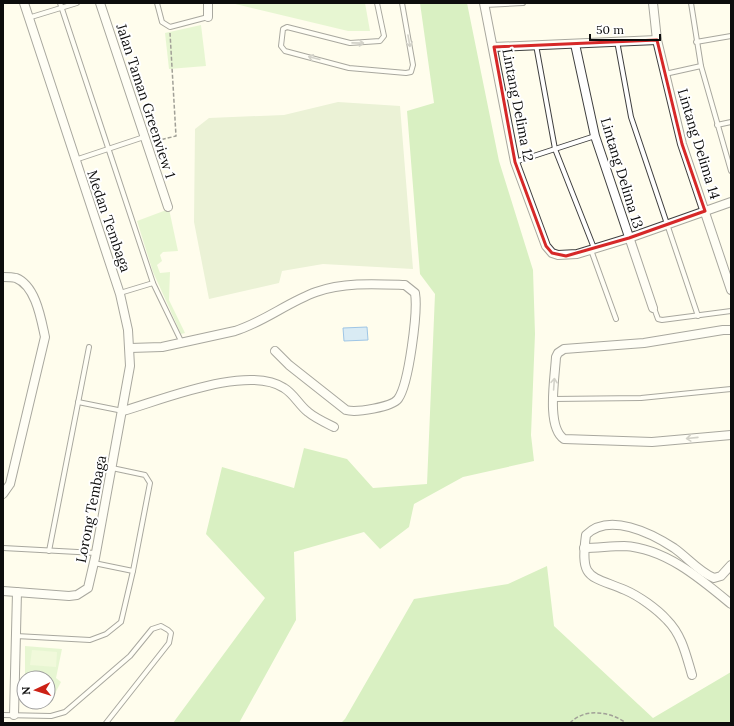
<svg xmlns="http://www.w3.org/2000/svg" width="734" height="726" font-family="Lora,serif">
<rect width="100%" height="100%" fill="#fffded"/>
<!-- green -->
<g fill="#cbeeb2">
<polygon points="231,3 365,3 370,31 348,31"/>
<polygon points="201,25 206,66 169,69 165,33"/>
<polygon points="169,209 178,251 163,252 160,255 162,261 157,265 160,273 170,272 169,300 185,333 181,334 153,272 137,221"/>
<polygon points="25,646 62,649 56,678 61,682 49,705 34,704 34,702 48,702 48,678 25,677"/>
</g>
<!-- forest -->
<g fill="#abe08f">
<polygon points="420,3 467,3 499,161 533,270 535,334 531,435 534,461 463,477 414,504 409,527 380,549 364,532 294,552 296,620 239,723 173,723 265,598 206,534 222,467 294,488 304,448 347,459 373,488 427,484 435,294 420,274 407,111 434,103"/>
<polygon points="547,566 554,626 653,718 731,672 731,723 341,723 345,719 414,599 508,584"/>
</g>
<!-- cemetery -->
<polygon fill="#d2e4bb" points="338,102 400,106 413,269 323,264 282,271 279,283 209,299 194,222 195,129 209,118 284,115"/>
<!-- pitch -->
<polygon fill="#dff4c5" points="32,650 57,652 56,667 30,665"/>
<!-- water -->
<polygon fill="#abd5fd" stroke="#2a82dc" points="367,327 368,340 344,341 343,328"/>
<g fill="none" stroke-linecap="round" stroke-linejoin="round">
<defs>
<g id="lane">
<polyline points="60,3 153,283 182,343"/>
<polyline points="157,3 162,22 170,27 208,17"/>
<polyline points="377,3 384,36 380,41 350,43 287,27 283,29 281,46 285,51 349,68 406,73 411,72 413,65 402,3"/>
<polyline points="691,3 701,66 731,171"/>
<polyline points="485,5 523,3"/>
<polyline points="28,18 77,3"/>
<polyline points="617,41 631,117 698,316"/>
<polyline points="696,42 731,36"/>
<polyline points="536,45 555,149 594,248"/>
<polyline points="665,74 701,66"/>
<polyline points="717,125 731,122"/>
<polyline points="75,160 144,137"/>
<polyline points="515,162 595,136"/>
<polyline points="591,250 616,319"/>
<polyline points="120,293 153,283"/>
<polyline points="654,308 658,319 662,320 731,311"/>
<polyline points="553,399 641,398 731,389"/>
<polyline points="78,402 123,411"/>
<polyline points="3,548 96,553"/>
<polyline points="49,551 89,347"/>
<polyline points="94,563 133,571"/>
<polyline points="16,636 90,640 106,634 121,622 133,571 150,483 145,475 112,468"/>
<polyline points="3,715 51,716 65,712 130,656 152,629 161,626 168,630 171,633 169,643 106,723"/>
</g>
<g id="street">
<polyline points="100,3 168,207"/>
<polyline points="208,3 208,17"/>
<polyline points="484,3 515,162 546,246 552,253 558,255 577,254 629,238 731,202"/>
<polyline points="653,3 657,40 682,144 731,290"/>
<polyline points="575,44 595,136 653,308"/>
<polyline points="494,47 657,40"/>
<path d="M 3,277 C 7,277 12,277 16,278 C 36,286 41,319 45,337 L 10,484 L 3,494"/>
<path d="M 731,330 L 723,330 L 644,343 L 564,349 L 558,353 L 556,357 C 555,377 546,427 564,439 L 652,442 L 731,435"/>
<path d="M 130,348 L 162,347 L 235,331 C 264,322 288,302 316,292 C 344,282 376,284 405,285 L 415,293 C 418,311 409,384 398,399 C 392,407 356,413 346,410 L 289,365 L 275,351"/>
<path d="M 123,411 C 162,400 248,364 284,388 C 294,394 299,405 308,412 C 315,418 326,423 334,427"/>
<path d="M 584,548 C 597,548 611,546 624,546 C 665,548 701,579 731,604"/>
<polyline points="3,591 69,596 77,595 88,588 95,558 130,366 128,330 120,294 24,3"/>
<path d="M 692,675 C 686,655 682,635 667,620 C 657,609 639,596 625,590 C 589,575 580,580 586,535 C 609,512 651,533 674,548 C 687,557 699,572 714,578 L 721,576 L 731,565"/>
<polyline points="14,715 17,592"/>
</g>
</defs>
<!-- lane casing -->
<use href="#lane" stroke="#404040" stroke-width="6"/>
<!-- street casing -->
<use href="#street" stroke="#404040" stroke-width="10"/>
<!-- path -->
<g stroke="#2f2f2f" stroke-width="1.5" stroke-dasharray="4 2" stroke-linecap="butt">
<polyline points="156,141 176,136 170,33"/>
<path d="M 570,723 C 584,708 610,711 626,723"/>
</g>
<!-- lane -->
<use href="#lane" stroke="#fff" stroke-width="4"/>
<!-- street -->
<use href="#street" stroke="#fff" stroke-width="8"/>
</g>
<!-- one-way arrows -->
<defs><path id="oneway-shaft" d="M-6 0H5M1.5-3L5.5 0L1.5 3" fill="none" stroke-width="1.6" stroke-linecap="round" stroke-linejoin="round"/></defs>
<g stroke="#9e9e9e">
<use href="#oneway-shaft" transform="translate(409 41) rotate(80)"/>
<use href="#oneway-shaft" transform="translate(358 43) rotate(1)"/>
<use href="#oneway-shaft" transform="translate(314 58) rotate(-165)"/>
<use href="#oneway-shaft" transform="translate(554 384) rotate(-86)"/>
<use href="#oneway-shaft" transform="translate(692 438) rotate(174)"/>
</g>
<!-- marked area -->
<path d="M0 0H734V726H0ZM 657,40 L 682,144 L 705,211 L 629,238 L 566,256 L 552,253 L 546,246 L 515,162 L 494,47 Z" fill="#fffded" fill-opacity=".55" fill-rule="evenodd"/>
<path fill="none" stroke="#d62828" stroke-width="3" stroke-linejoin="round" d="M 657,40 L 682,144 L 705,211 L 629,238 L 566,256 L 552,253 L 546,246 L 515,162 L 494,47 Z"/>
<g text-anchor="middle" stroke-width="4" stroke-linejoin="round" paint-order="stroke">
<!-- street labels -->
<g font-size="14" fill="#0d0d0d" stroke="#fff">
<text transform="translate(146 101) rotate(72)" y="5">Jalan Taman Greenview 1</text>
<text transform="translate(518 105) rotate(79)" y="5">Lintang Delima 12</text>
<text transform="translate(699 144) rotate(73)" y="5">Lintang Delima 14</text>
<text transform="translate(622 173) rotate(73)" y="5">Lintang Delima 13</text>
<text transform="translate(109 221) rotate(71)" y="5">Medan Tembaga</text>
<text transform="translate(91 509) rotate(-79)" y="5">Lorong Tembaga</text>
</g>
</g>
<!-- border -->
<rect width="734" height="726" fill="none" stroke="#0d0d0d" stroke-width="8"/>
<!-- north arrow -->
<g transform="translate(36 690) rotate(266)"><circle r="19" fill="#ffffff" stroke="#9e9e9e"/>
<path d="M0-3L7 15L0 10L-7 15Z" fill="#cc2116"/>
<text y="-6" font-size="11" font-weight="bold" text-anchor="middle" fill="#0d0d0d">N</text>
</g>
<!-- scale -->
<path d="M590 34v6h70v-6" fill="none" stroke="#0d0d0d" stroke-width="2"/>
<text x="596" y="34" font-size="12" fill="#0d0d0d" stroke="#ffffff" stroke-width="3" paint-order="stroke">50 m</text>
</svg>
